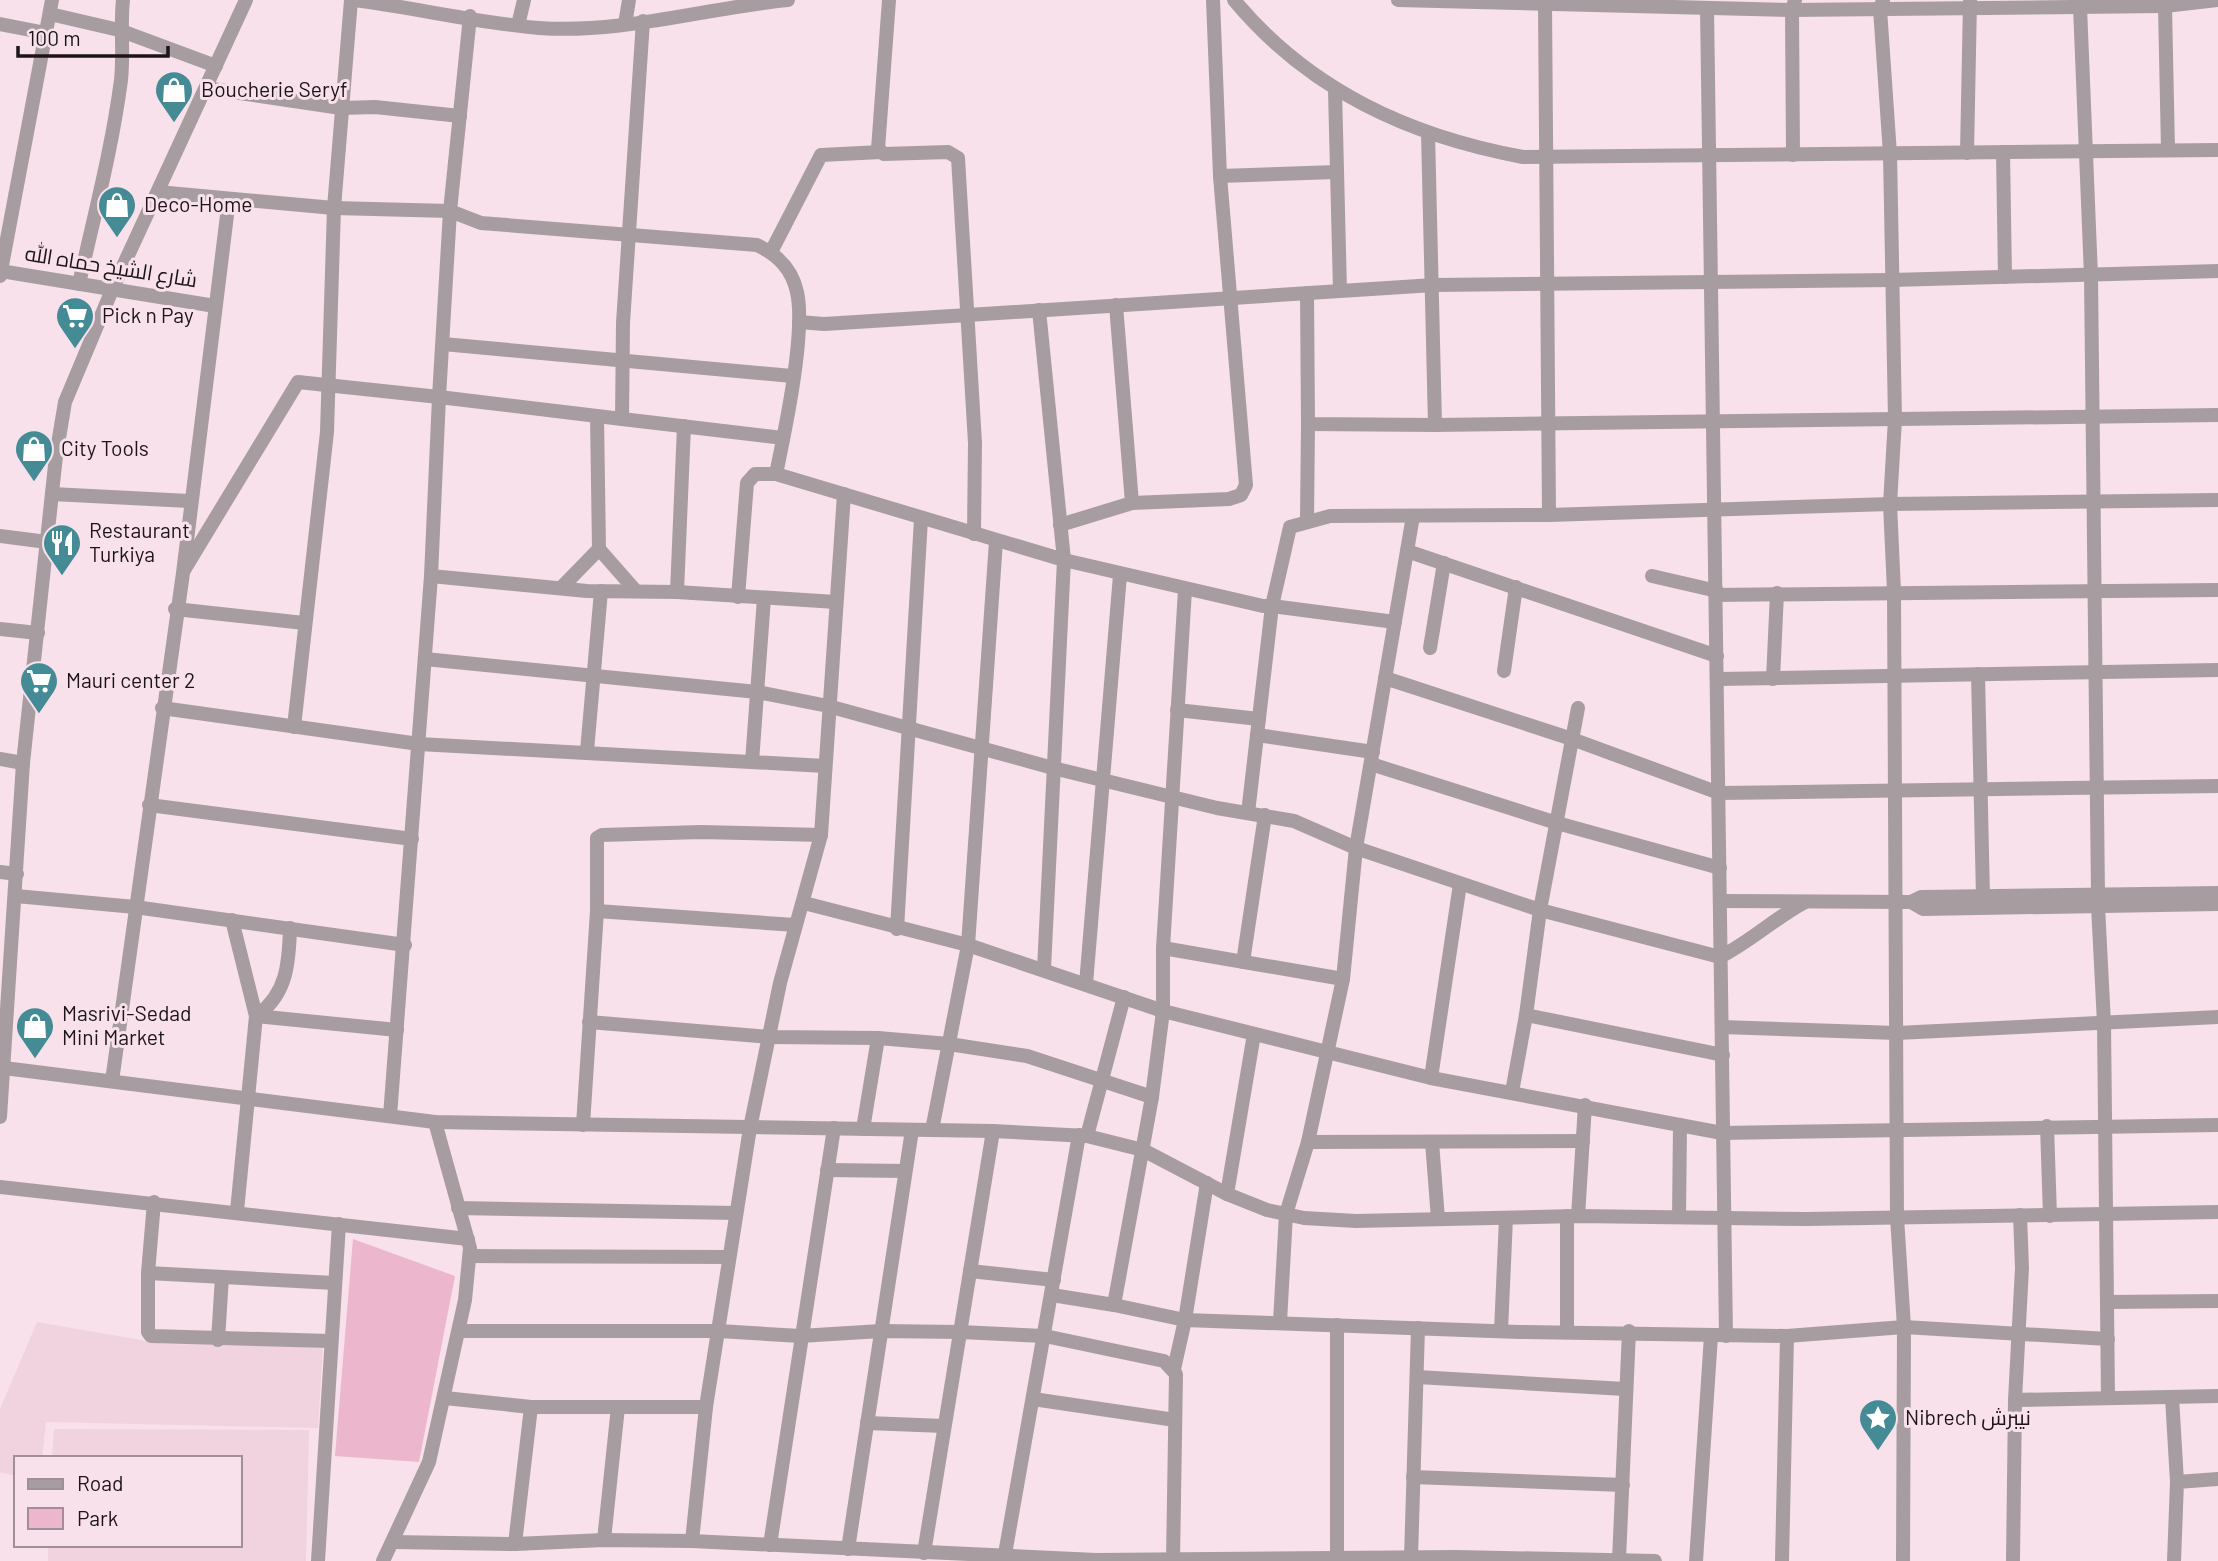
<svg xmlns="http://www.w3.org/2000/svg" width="2218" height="1561" font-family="Barlow,Cairo,sans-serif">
<rect width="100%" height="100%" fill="#f8e1ea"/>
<!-- built -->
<g fill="#f1d3df">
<polygon points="37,1322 164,1344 323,1346 318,1428 46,1422 42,1458 16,1458 16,1476 0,1472 0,1409"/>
<polygon points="54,1429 309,1430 306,1561 48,1561 48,1545 240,1545 240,1458 52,1458"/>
</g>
<!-- green -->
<polygon fill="#ecb7cd" points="353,1239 455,1276 419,1462 335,1456"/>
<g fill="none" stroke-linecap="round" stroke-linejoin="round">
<!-- minor -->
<g stroke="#a79da1" stroke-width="14">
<path d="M 355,0 C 416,8 479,23 539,28 C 622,34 706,8 788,0"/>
<polyline points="889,0 878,149 884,154 948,152 958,158 975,443 974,534"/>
<path d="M 1234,0 C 1309,90 1409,136 1523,157 L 2218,150"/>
<polyline points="1398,0 1792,10 2165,6 2218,0"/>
<polyline points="1883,0 1880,9 1890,154 1895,419 1890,504 1894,591 1897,1217 1904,1327 1903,1561"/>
<polyline points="1545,4 1549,515"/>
<polyline points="2165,6 2168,150"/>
<polyline points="2080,7 2091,276 2098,895"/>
<polyline points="1707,8 1726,1336"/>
<polyline points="50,14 119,30 216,66"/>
<polyline points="643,21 623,323 622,419 783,438"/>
<polyline points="0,24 46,33"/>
<polyline points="625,24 629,0"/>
<polyline points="518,25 524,0"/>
<polyline points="206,88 341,108 375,107 460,116"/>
<polyline points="1335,90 1340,291"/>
<polyline points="1428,133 1435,425"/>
<polyline points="2003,152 2005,277"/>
<polyline points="1967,153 1970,1"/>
<polyline points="1793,155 1792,10 1795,0"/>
<polyline points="1220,176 1336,172"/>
<path d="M 158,192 L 334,208 L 450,211 L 481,223 L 757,245 C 778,255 792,269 797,292 C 806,332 785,431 776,474"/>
<polyline points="771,252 821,155 881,152"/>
<polyline points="0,271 215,306"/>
<polyline points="0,276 52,0"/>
<path d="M 79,284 C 94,216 112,149 121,80 C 124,53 120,27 123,0"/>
<polyline points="1307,293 1308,424 1435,425 2218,415"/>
<polyline points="1116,305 1132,503"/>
<polyline points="1039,310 1064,560 1044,969"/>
<polyline points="799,322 824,324 968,315 1434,285 1892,280 2218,271"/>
<polyline points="443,344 792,376"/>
<polyline points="622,419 439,397 431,576 587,591 677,592 836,602"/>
<polyline points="52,494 189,501"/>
<polyline points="1307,520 1308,424"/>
<polyline points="1060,525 1132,503 1229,499 1241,495 1246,485 1220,176 1213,0"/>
<polyline points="0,536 47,542"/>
<polyline points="599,549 635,590"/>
<polyline points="1407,551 1717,656"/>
<polyline points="184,570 298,382 439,397 450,211 470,16"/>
<polyline points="1652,576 1717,591"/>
<polyline points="562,587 599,549 597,416"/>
<polyline points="1185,590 1163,948 1163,1011 1431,1078 1722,1133 2218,1125"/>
<polyline points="677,592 684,426"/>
<polyline points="1716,595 2218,590"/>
<polyline points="738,597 747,483 755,474 776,474 1064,560 1263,606 1272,606 1290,527 1330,516 1549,515 1890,504 2218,500"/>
<polyline points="175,609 304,623"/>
<polyline points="0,629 38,633"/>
<polyline points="1430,648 1444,563"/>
<path d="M 425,659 L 757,692 L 828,706 L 1053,768 L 1217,808 L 1294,821 L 1356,848 L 1540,910 L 1720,957 C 1751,941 1775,918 1805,902"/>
<polyline points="1504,671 1516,587"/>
<polyline points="1978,674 1983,897"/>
<polyline points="1385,678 1572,739 1719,793 2218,786"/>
<polyline points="1718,679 2218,670"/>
<polyline points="1773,679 1777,593"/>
<polyline points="162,708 419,744 825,766"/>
<polyline points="1578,708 1540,910 1526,1015 1723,1055"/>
<polyline points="1177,710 1259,719"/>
<polyline points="294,727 327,432 334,208 351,0"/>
<polyline points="1257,735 1373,752"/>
<polyline points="587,751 601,591"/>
<polyline points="0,759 23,763"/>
<polyline points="752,762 764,598"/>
<polyline points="1371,764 1557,823 1720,868"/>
<polyline points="149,805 412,839"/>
<polyline points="1248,813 1272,606 1395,622"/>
<polyline points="0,872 17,874"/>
<polyline points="16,896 135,907 405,945"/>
<polyline points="1721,901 1911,902 1921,897 2218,893"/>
<polyline points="1911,902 1923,909 2218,904"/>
<polyline points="804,903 968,945 1163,1011 1152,1097 1114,1305 1052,1295"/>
<polyline points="2098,906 2104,1023 2108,1398"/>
<polyline points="597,911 795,925"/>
<polyline points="232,920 256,1016 237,1211"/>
<polyline points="897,929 921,519"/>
<polyline points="1163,948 1343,979"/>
<polyline points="1243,962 1265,815"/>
<polyline points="1086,984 1120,575"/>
<polyline points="256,1016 397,1030"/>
<path d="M 256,1016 C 287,995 289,963 290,928"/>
<polyline points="589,1022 771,1037 878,1038 949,1044 1027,1056 1152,1097"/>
<polyline points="1722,1027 1897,1033 2218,1017"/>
<polyline points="4,1068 435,1122 993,1131 1087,1136 1143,1150 1227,1194 1267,1210 1304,1218 1356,1221 1578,1216 1806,1219 2218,1212"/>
<polyline points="1431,1078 1460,884"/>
<polyline points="112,1081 183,573 229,199"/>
<polyline points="1512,1092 1526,1015"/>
<polyline points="390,1116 431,576"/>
<polyline points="0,1117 23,763 56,456 65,402 112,290 246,0"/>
<polyline points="583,1125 597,911 597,838 602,835 701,832 821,835"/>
<polyline points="2047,1126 2050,1216"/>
<polyline points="863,1129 878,1038"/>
<polyline points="932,1130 968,945 996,541"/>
<polyline points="1087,1136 1124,997"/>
<polyline points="1308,1142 1583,1141"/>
<polyline points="1432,1142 1438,1219"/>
<polyline points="827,1170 905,1171"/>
<polyline points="0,1187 468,1239"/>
<polyline points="1227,1194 1254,1034"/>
<polyline points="154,1202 148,1273 148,1332 151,1336 330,1341"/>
<polyline points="458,1208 736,1213"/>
<polyline points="1578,1216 1585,1105"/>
<polyline points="1679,1217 1680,1125"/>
<polyline points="470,1256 729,1257"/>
<polyline points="970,1271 1054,1280"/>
<polyline points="148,1273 334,1283"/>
<polyline points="2107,1302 2218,1301"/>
<polyline points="1114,1305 1185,1320 1519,1332 1787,1336 1904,1327 2108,1339"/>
<polyline points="1280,1322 1286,1214 1308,1142 1343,979 1356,848 1413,516"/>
<polyline points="459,1331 719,1331 800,1336 881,1331 960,1332 1045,1336 1164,1361 1176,1374 1173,1561"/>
<polyline points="1501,1331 1506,1218"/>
<polyline points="1567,1332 1567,1216"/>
<polyline points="218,1340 222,1277"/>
<polyline points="1174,1369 1185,1320 1207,1183"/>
<polyline points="1417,1377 1625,1389"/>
<polyline points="2172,1397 2177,1482"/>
<polyline points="445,1398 531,1407 706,1407"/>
<polyline points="1033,1399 1175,1420"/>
<polyline points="2015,1400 2218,1396"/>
<polyline points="867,1423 944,1426"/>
<polyline points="1413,1477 1623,1485"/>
<polyline points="604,1540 618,1407"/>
<polyline points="692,1541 706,1407 750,1128 780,983 821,835 844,494"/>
<polyline points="393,1542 515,1544 604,1540 692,1541 1096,1560 1456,1557 1655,1561"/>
<polyline points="515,1544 531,1407"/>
<polyline points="770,1545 834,1128"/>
<polyline points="848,1549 912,1130"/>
<polyline points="924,1553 993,1131"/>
<polyline points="1005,1554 1079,1135"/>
<polyline points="1411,1558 1418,1328"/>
<polyline points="1337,1559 1337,1325"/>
<polyline points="1619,1560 1629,1331"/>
<polyline points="318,1561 339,1224"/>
<polyline points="383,1561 429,1462 465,1300 470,1248 435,1122"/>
<polyline points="1696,1561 1711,1336"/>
<polyline points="1782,1561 1787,1336"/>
<polyline points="2013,1561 2015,1400 2022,1268 2020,1215"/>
<polyline points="2174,1561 2177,1482 2218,1479"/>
</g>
</g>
<!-- icons -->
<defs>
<symbol id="shop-pin" viewBox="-11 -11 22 30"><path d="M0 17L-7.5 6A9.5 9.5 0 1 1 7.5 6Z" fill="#458b95" stroke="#f8e1ea"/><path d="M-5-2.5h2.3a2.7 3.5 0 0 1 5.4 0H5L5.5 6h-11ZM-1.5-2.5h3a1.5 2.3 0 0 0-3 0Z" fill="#fff"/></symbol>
<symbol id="supermarket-pin" viewBox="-11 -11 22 30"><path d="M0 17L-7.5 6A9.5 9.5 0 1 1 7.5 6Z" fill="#458b95" stroke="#f8e1ea"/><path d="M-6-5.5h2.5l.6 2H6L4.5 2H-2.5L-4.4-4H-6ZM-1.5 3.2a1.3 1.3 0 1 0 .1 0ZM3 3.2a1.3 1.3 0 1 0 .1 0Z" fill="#fff"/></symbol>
<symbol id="restaurant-pin" viewBox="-11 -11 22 30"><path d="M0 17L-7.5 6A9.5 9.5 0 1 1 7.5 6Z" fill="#458b95" stroke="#f8e1ea"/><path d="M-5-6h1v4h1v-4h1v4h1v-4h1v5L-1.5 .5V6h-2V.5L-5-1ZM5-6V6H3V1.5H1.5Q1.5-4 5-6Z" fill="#fff"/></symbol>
<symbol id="sight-pin" viewBox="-11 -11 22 30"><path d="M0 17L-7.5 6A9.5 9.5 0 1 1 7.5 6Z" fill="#458b95" stroke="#f8e1ea"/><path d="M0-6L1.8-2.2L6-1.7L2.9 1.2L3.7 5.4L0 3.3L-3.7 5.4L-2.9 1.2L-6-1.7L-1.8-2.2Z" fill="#fff"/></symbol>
</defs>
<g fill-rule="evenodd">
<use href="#shop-pin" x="152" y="68" width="44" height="60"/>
<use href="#shop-pin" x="95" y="183" width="44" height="60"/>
<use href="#supermarket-pin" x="53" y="294" width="44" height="60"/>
<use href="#shop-pin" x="12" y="427" width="44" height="60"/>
<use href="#restaurant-pin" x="40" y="521" width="44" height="60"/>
<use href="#supermarket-pin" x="17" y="659" width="44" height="60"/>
<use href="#shop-pin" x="13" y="1004" width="44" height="60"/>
<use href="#sight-pin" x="1856" y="1396" width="44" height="60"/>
</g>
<g text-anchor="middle" stroke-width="6" stroke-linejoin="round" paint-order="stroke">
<!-- poi labels -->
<g font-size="21" fill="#1c1417" stroke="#f8e1ea" text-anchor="start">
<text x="201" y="97">Boucherie Seryf</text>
<text x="144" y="212">Deco-Home</text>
<text x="102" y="323">Pick n Pay</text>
<text x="61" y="456">City Tools</text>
<text x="89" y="538">Restaurant<tspan x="89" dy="24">Turkiya</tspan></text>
<text x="66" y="688">Mauri center 2</text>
<text x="62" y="1021">Masrivi-Sedad<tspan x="62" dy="24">Mini Market</tspan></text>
<text x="1905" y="1425">Nibrech نيبرش</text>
</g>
<!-- street labels -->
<g font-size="21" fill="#1c1417" stroke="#f8e1ea">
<text transform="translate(111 267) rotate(9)" y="7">شارع الشيخ حماه الله</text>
</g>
</g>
<!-- legend -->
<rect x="14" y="1456" width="228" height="91" fill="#f8e1ea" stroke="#a08f96" stroke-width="2"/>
<rect x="28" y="1479" width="35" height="10" fill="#a79da1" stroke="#a08f96" stroke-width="2"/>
<text x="77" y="1491" font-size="21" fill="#1c1417">Road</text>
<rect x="28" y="1508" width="35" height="21" fill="#ecb7cd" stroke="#a08f96" stroke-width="2"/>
<text x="77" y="1526" font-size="21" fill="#1c1417">Park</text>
<!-- scale -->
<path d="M18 46v10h150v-10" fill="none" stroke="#1c1417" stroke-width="3.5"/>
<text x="28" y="46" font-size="21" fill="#1c1417" stroke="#f8e1ea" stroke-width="5" paint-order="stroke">100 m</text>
</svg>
